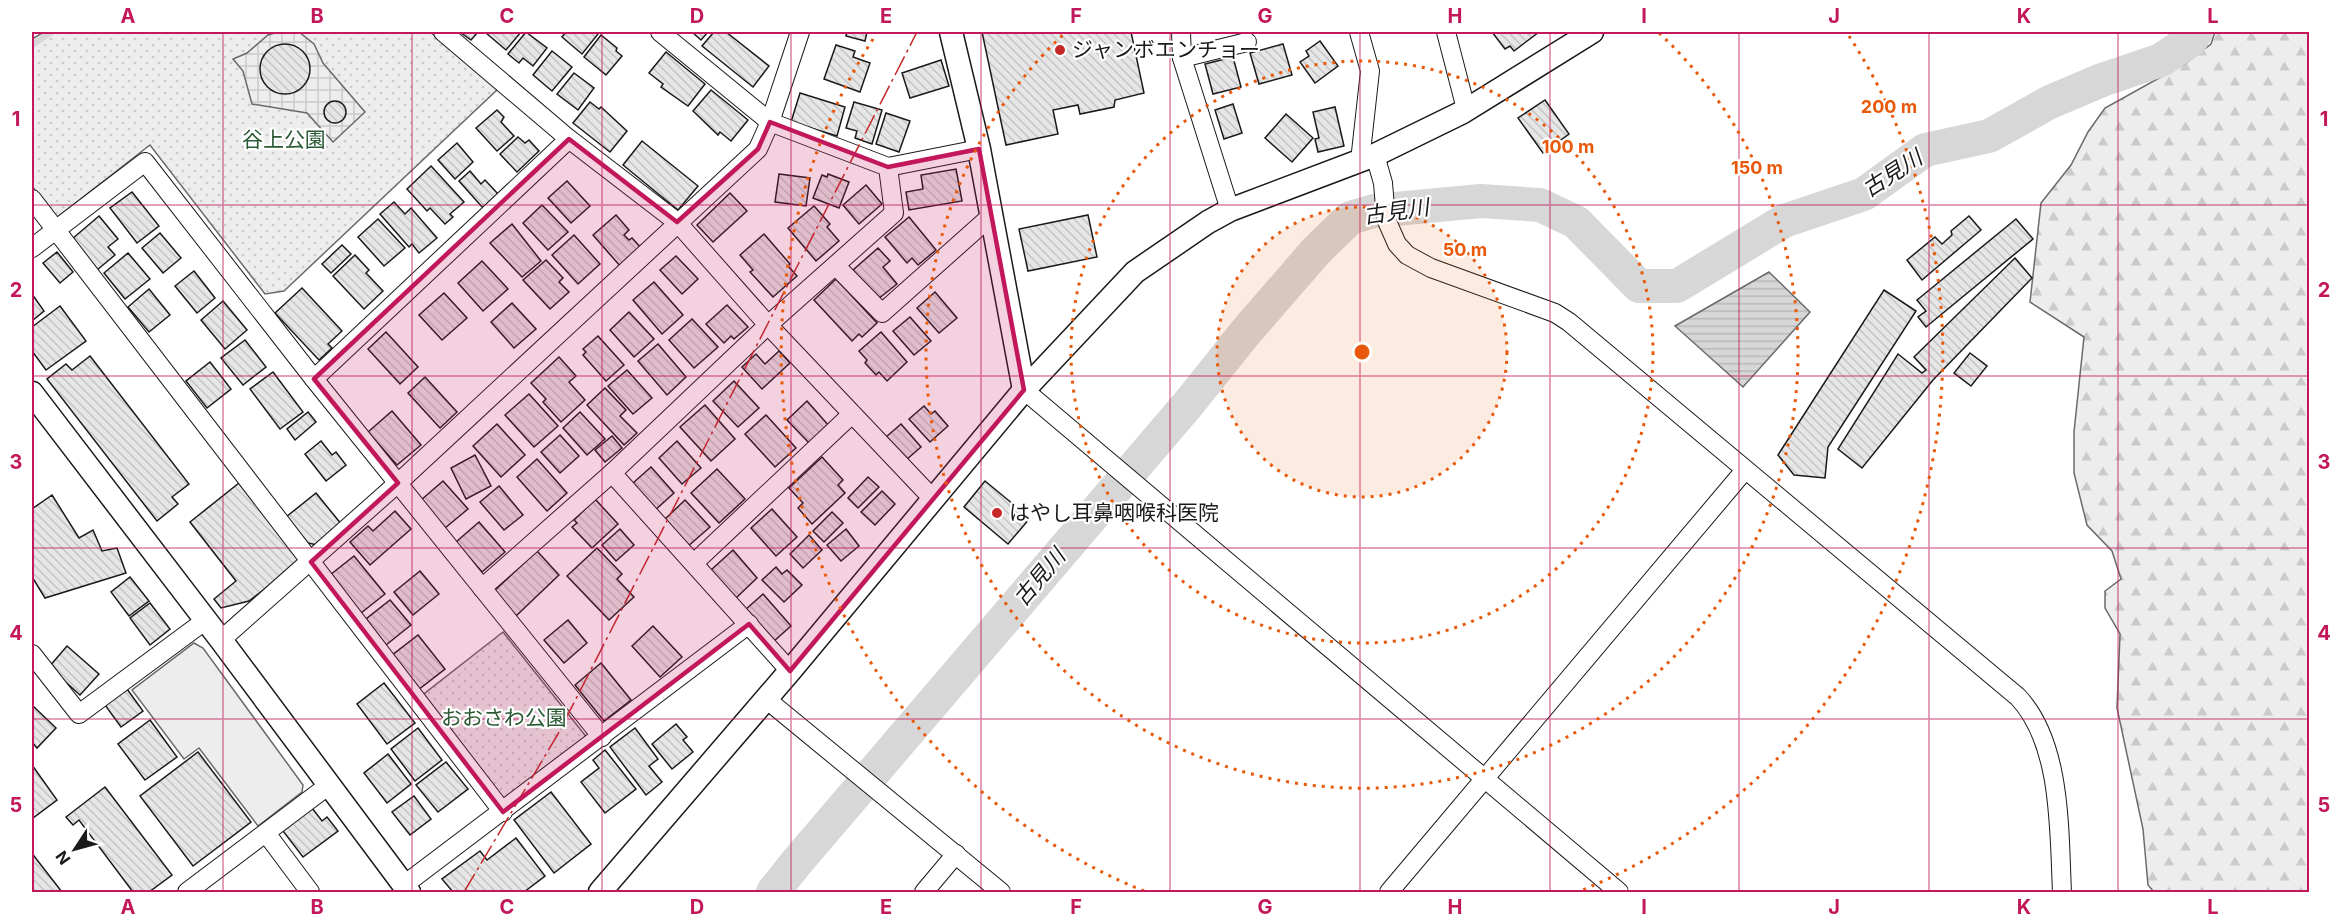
<svg xmlns="http://www.w3.org/2000/svg" width="2341" height="924" font-family="Inter,'Noto Sans JP',sans-serif">
<defs>
<pattern id="forest-firs" width="22" height="20" patternUnits="userSpaceOnUse" patternTransform="scale(1.5)"><rect width="22" height="20" fill="#ededed"/><path d="M5 1l3.5 6h-7zM16 11l3.5 6h-7z" fill="#cbcbcb"/></pattern>
<pattern id="park-dots" width="8" height="8" patternUnits="userSpaceOnUse" patternTransform="scale(1.5)"><rect width="8" height="8" fill="#ededed"/><path d="M2 2h.1M6 6h.1" fill="none" stroke="#cbcbcb" stroke-width="1.8" stroke-linecap="round"/></pattern>
<pattern id="plaza-grid" width="8" height="8" patternUnits="userSpaceOnUse" patternTransform="scale(1.5)"><rect width="8" height="8" fill="#ededed"/><path d="M0 4h8M4 0v8" fill="none" stroke="#cbcbcb"/></pattern>
<pattern id="water-rules" width="6" height="5" patternUnits="userSpaceOnUse" patternTransform="scale(1.5)"><rect width="6" height="5" fill="#d7d7d7"/><path d="M0 2.5h6" fill="none" stroke="#b8b8b8"/></pattern>
<pattern id="building-back-hatch" width="6" height="6" patternUnits="userSpaceOnUse" patternTransform="scale(1.5)"><rect width="6" height="6" fill="#e6e6e6"/><path d="M-1 5l2 2M0 0l6 6M5-1l2 2" fill="none" stroke="#c5c5c5"/></pattern>
</defs>
<rect width="100%" height="100%" fill="#fff"/>
<!-- built -->
<polygon fill="#ededed" stroke="#6a6a6a" stroke-width="1.5" points="194,643 203,648 303,785 302,792 258,826 199,748 184,759 132,690"/>
<!-- forest -->
<polygon fill="url(#forest-firs)" stroke="#6a6a6a" stroke-width="1.5" points="2215,32 2309,32 2309,892 2154,892 2148,885 2143,829 2117,708 2120,634 2105,608 2105,591 2121,579 2112,551 2087,525 2074,473 2074,432 2084,337 2030,302 2041,203 2071,165 2088,132 2105,108 2186,63 2211,44"/>
<!-- park -->
<g fill="url(#park-dots)" stroke="#6a6a6a" stroke-width="1.5">
<polygon points="44,32 430,32 499,88 284,291 265,294 150,145 56,218 32,186 32,39"/>
<polygon points="503,632 588,739 505,805 420,697"/>
</g>
<!-- plaza -->
<polygon fill="url(#plaza-grid)" stroke="#6a6a6a" stroke-width="1.5" points="278,32 299,32 314,44 323,63 365,112 333,142 307,113 252,104 243,71 233,59 247,53 268,35"/>
<!-- water -->
<polygon fill="url(#water-rules)" stroke="#6a6a6a" stroke-width="1.5" points="1769,272 1810,312 1743,387 1675,326"/>
<g fill="none" stroke-linecap="round" stroke-linejoin="round">
<!-- stream -->
<polyline stroke="#d7d7d7" stroke-width="6" points="32,45 52,32"/>
<!-- river -->
<polyline stroke="#d7d7d7" stroke-width="34" points="773,892 796,863 1189,403 1245,333 1316,251 1350,218 1374,211 1481,201 1540,205 1576,222 1639,286 1677,286 1784,221 1864,194 1925,150 1989,136 2050,102 2102,80 2161,60 2191,40 2196,32"/>
</g>
<!-- building -->
<g fill="url(#building-back-hatch)" stroke="#1a1a1a" stroke-width="1.5">
<polygon points="460,32 478,32 471,40"/>
<polygon points="487,32 521,32 506,50 486,33"/>
<polygon points="526,32 547,48 533,66 523,58 519,63 508,54"/>
<polygon points="566,32 595,32 598,34 582,54 562,37"/>
<polygon points="692,32 708,32 701,40"/>
<polygon points="714,32 726,32 769,66 753,87 702,46"/>
<polygon points="843,32 867,32 865,41 846,36 847,32"/>
<polygon points="982,32 1131,32 1144,93 1115,100 1114,107 1080,114 1078,105 1053,110 1058,134 1006,145"/>
<polygon points="1492,32 1539,32 1514,51 1510,46 1505,49"/>
<polygon points="601,35 617,48 616,51 622,56 606,75 584,57"/>
<polygon points="1320,41 1338,66 1315,83 1300,62 1309,56 1306,51"/>
<circle cx="285" cy="69" r="25"/>
<polygon points="1283,44 1292,75 1259,84 1250,53"/>
<polygon points="836,45 855,51 853,57 870,63 860,92 824,79"/>
<polygon points="552,51 572,67 552,91 533,75"/>
<polygon points="666,52 705,84 688,106 661,87 663,84 649,73"/>
<polygon points="1233,57 1241,87 1213,94 1205,64"/>
<polygon points="941,60 949,86 910,98 902,73"/>
<polygon points="574,73 594,88 578,110 557,94"/>
<polygon points="711,90 748,120 731,141 720,132 718,135 693,111"/>
<polygon points="800,93 845,107 837,136 791,122"/>
<polygon points="1545,100 1569,134 1543,153 1518,118"/>
<circle cx="335" cy="112" r="11"/>
<polygon points="590,102 599,109 601,107 627,131 610,152 573,123"/>
<polygon points="854,102 882,110 872,144 855,138 857,131 846,128"/>
<polygon points="1233,104 1242,133 1224,139 1215,110"/>
<polygon points="1335,107 1344,146 1318,152 1315,139 1319,138 1313,112"/>
<polygon points="497,110 504,117 501,122 514,136 497,151 476,128"/>
<polygon points="886,113 910,121 899,152 876,144"/>
<polygon points="1286,114 1313,138 1292,162 1265,138"/>
<polygon points="518,137 525,143 529,140 539,151 517,172 500,154"/>
<polygon points="642,141 698,186 678,210 623,165"/>
<polygon points="457,143 473,162 455,179 438,160"/>
<polygon points="431,166 464,202 450,214 453,217 445,224 430,208 427,211 407,189"/>
<polygon points="956,169 962,201 909,210 906,192 923,189 921,175"/>
<polygon points="470,171 481,184 485,180 498,194 483,208 459,181"/>
<polygon points="779,174 810,178 806,206 775,202"/>
<polygon points="828,174 849,182 839,208 813,198 822,175 827,177"/>
<polygon points="567,181 590,206 571,223 548,198"/>
<polygon points="866,185 882,204 859,224 843,205"/>
<polygon points="132,192 159,226 137,243 110,208"/>
<polygon points="730,193 747,211 713,242 697,225"/>
<polygon points="394,202 405,214 411,208 437,238 419,253 412,244 409,247 380,214"/>
<polygon points="542,205 568,232 548,250 523,223"/>
<polygon points="814,206 830,224 827,227 839,241 816,261 788,228"/>
<polygon points="616,215 629,230 624,235 629,240 632,238 642,249 621,267 593,235"/>
<polygon points="1088,215 1097,257 1028,271 1019,229"/>
<polygon points="99,216 118,239 108,247 115,255 97,270 72,239"/>
<polygon points="1969,216 1981,230 1922,280 1907,260 1935,237 1942,244 1952,235 1951,231"/>
<polygon points="909,217 936,250 918,265 912,258 907,263 885,237"/>
<polygon points="378,219 405,248 384,266 358,237"/>
<polygon points="2016,219 2033,239 1926,327 1918,317 1926,311 1917,300"/>
<polygon points="512,224 541,261 522,277 490,243"/>
<polygon points="160,233 181,258 163,273 142,248"/>
<polygon points="764,234 790,264 788,266 797,276 773,297 750,272 753,270 740,255"/>
<polygon points="574,235 600,264 578,284 552,255"/>
<polygon points="342,245 351,254 331,273 322,264"/>
<polygon points="878,248 890,261 883,267 897,284 878,299 853,270"/>
<polygon points="57,252 73,272 60,283 43,263"/>
<polygon points="128,253 150,279 125,299 104,273"/>
<polygon points="355,255 369,270 366,273 383,291 364,309 333,276"/>
<polygon points="676,256 698,279 682,294 660,270"/>
<polygon points="2015,258 2032,278 1933,380 1862,468 1838,449 1898,354 1922,373 1926,370 1914,357"/>
<polygon points="546,260 563,278 559,282 569,292 550,309 523,280"/>
<polygon points="482,261 508,289 483,311 458,283"/>
<polygon points="194,271 215,298 197,313 175,286"/>
<polygon points="836,279 877,323 862,337 859,334 852,341 814,300"/>
<polygon points="654,282 683,315 662,334 633,300"/>
<polygon points="302,288 342,331 328,344 332,348 319,360 275,313"/>
<polygon points="149,289 170,315 149,332 128,307"/>
<polygon points="1884,290 1916,311 1828,447 1825,478 1794,475 1778,455"/>
<polygon points="935,292 957,318 939,333 917,308"/>
<polygon points="444,293 467,318 442,340 419,315"/>
<polygon points="32,294 44,311 32,321"/>
<polygon points="223,301 247,330 225,349 201,320"/>
<polygon points="512,303 536,329 514,348 491,322"/>
<polygon points="727,305 748,327 734,339 731,336 724,343 706,324"/>
<polygon points="60,306 86,341 46,370 32,351 32,327"/>
<polygon points="629,312 654,339 634,357 610,330"/>
<polygon points="910,317 931,341 914,355 893,331"/>
<polygon points="692,319 718,347 694,368 669,340"/>
<polygon points="386,332 418,367 400,384 368,349"/>
<polygon points="881,332 907,362 887,381 879,372 876,375 865,363 867,360 859,351"/>
<polygon points="598,336 624,365 606,381 583,355 586,352 583,349"/>
<polygon points="245,340 266,367 243,385 221,358"/>
<polygon points="658,344 686,377 667,395 638,361"/>
<polygon points="779,351 790,363 762,389 742,367 756,354 765,364"/>
<polygon points="1970,353 1987,366 1971,386 1954,373"/>
<polygon points="90,356 189,484 172,497 178,504 157,521 47,379 66,364 72,370"/>
<polygon points="559,357 576,376 569,382 585,400 561,422 543,402 546,399 531,383"/>
<polygon points="210,362 231,389 207,408 186,381"/>
<polygon points="627,370 652,398 633,414 608,386"/>
<polygon points="273,372 303,412 280,429 250,389"/>
<polygon points="425,377 457,412 440,428 408,393"/>
<polygon points="734,381 759,408 738,427 713,401"/>
<polygon points="605,388 626,410 620,416 637,433 624,445 587,405"/>
<polygon points="529,394 558,426 534,447 505,415"/>
<polygon points="807,401 829,426 810,444 787,420"/>
<polygon points="705,405 735,439 711,461 680,427"/>
<polygon points="924,406 931,414 935,411 948,426 930,442 909,419"/>
<polygon points="392,411 421,445 397,465 368,432"/>
<polygon points="308,412 316,422 295,440 287,429"/>
<polygon points="580,412 605,439 587,455 563,428"/>
<polygon points="766,415 796,448 775,467 745,434"/>
<polygon points="497,424 525,455 501,477 473,446"/>
<polygon points="901,424 921,447 906,460 886,437"/>
<polygon points="560,435 579,456 560,473 541,452"/>
<polygon points="612,436 622,448 605,462 595,450"/>
<polygon points="321,441 332,455 336,452 346,465 326,481 305,454"/>
<polygon points="677,441 701,468 682,484 659,458"/>
<polygon points="475,455 491,486 466,499 451,468"/>
<polygon points="822,457 843,480 838,485 845,493 812,524 798,508 803,503 789,488"/>
<polygon points="537,459 567,493 547,511 517,477"/>
<polygon points="651,467 674,493 653,512 633,483"/>
<polygon points="717,469 745,499 719,523 691,493"/>
<polygon points="868,477 879,487 858,508 848,498"/>
<polygon points="443,481 468,509 445,528 421,500"/>
<polygon points="985,481 1030,518 1008,544 964,507"/>
<polygon points="239,483 301,561 249,601 221,608 214,599 236,581 190,522"/>
<polygon points="499,486 523,515 504,530 480,502"/>
<polygon points="882,491 895,504 875,525 861,512"/>
<polygon points="316,493 342,525 317,545 308,543 286,517"/>
<polygon points="52,495 79,538 93,530 102,551 117,548 126,573 45,598 34,580 32,582 32,509"/>
<polygon points="595,499 618,524 592,548 572,527 577,523 574,520"/>
<polygon points="685,500 710,527 687,547 663,521"/>
<polygon points="772,509 797,537 776,556 751,528"/>
<polygon points="395,511 411,529 370,565 350,542 368,526 373,531"/>
<polygon points="832,512 843,523 824,542 813,531"/>
<polygon points="479,522 505,552 482,572 456,542"/>
<polygon points="620,529 634,545 616,561 602,545"/>
<polygon points="846,529 859,546 841,561 827,545"/>
<polygon points="809,535 822,550 803,568 790,554"/>
<polygon points="597,548 622,574 617,579 634,597 609,620 567,576"/>
<polygon points="733,550 757,578 736,598 711,570"/>
<polygon points="537,551 559,575 516,616 493,592"/>
<polygon points="354,556 385,594 361,613 330,575"/>
<polygon points="776,567 782,574 787,570 802,585 784,602 762,580"/>
<polygon points="420,571 439,594 413,615 394,592"/>
<polygon points="130,577 149,601 129,616 111,592"/>
<polygon points="763,594 791,626 773,642 745,610"/>
<polygon points="390,600 411,625 386,645 366,619"/>
<polygon points="150,603 170,629 150,645 130,618"/>
<polygon points="568,620 587,643 564,663 544,640"/>
<polygon points="653,626 682,657 660,677 632,646"/>
<polygon points="418,635 445,669 418,690 391,656"/>
<polygon points="67,646 99,674 80,695 49,667"/>
<polygon points="601,663 631,700 604,721 575,685"/>
<polygon points="384,683 415,723 387,744 357,704"/>
<polygon points="127,689 143,711 121,727 105,705"/>
<polygon points="32,705 56,728 37,748 32,742"/>
<polygon points="150,720 177,757 145,780 118,744"/>
<polygon points="676,724 687,737 683,740 693,752 672,769 652,744"/>
<polygon points="418,728 442,760 415,781 391,749"/>
<polygon points="635,728 658,759 649,766 662,782 646,795 610,747"/>
<polygon points="605,750 636,789 605,813 581,782 599,768 593,760"/>
<polygon points="198,752 251,822 193,866 140,796"/>
<polygon points="388,754 411,784 387,803 364,773"/>
<polygon points="446,762 468,789 438,812 416,785"/>
<polygon points="32,765 57,800 33,818 32,817"/>
<polygon points="105,787 172,875 149,892 133,892 79,820 73,825 66,817"/>
<polygon points="551,792 591,844 554,873 514,820"/>
<polygon points="414,796 431,819 410,835 392,812"/>
<polygon points="312,808 322,821 327,817 338,831 303,857 283,831"/>
<polygon points="516,838 545,876 524,892 453,892 442,879 480,851 487,860"/>
<polygon points="34,856 62,892 32,892 32,858"/>
</g>
<g fill="none" stroke-linecap="round" stroke-linejoin="round">
<defs>
<g id="minor">
<polyline points="443,32 569,139 677,222 768,325 934,500"/>
<polyline points="660,32 770,122 888,167 979,149"/>
<polyline points="1181,32 1182,58 1230,210"/>
<polyline points="1359,32 1370,71 1360,161"/>
<polyline points="1446,32 1466,109"/>
<polyline points="1182,58 1247,42"/>
<path d="M 1375,155 L 1383,183 L 1386,219 L 1397,244 L 1407,255 L 1431,268 L 1555,313 L 1569,322 L 2018,697 C 2062,744 2059,831 2062,892"/>
<polyline points="32,199 503,812"/>
<polyline points="32,248 145,162 314,379 602,737"/>
<polyline points="836,266 882,313 991,216"/>
<polyline points="314,379 569,139"/>
<polyline points="1024,390 1619,892"/>
<polyline points="612,473 790,671"/>
<polyline points="694,563 852,414"/>
<polyline points="482,588 612,473 768,325 894,213 888,167"/>
<polyline points="221,640 398,483 758,149 770,122 800,32"/>
<polyline points="32,654 79,714 206,620"/>
<polyline points="766,699 1001,892"/>
<polyline points="266,833 310,892"/>
<polyline points="404,885 749,624"/>
<polyline points="187,892 329,785"/>
<polyline points="924,892 956,854"/>
<polyline points="1389,892 1745,470"/>
</g>
<g id="tertiary">
<polyline points="951,32 979,149 1024,390"/>
<polyline points="32,393 221,640 409,892"/>
<polyline points="600,892 790,671 1024,390 1135,272 1208,222 1230,210 1375,155 1463,112 1592,32"/>
</g>
</defs>
<!-- minor casing -->
<use href="#minor" stroke="#1a1a1a" stroke-width="20"/>
<!-- tertiary casing -->
<use href="#tertiary" stroke="#1a1a1a" stroke-width="25"/>
<!-- minor -->
<use href="#minor" stroke="#fff" stroke-width="18"/>
<!-- tertiary -->
<use href="#tertiary" stroke="#fff" stroke-width="22"/>
<!-- power -->
<polyline stroke="#c62828" stroke-width="1.5" stroke-dasharray="21 4.5 3 4.5" stroke-linecap="butt" points="464,892 558,734 917,32"/>
</g>
<!-- marked area -->
<path fill="#c2185b" fill-opacity="0.2" stroke="#c2185b" stroke-width="4.5" stroke-linejoin="round" d="M 770,122 L 888,167 L 979,149 L 1024,390 L 790,671 L 749,624 L 503,812 L 311,562 L 398,483 L 314,379 L 569,139 L 677,222 L 758,149 Z"/>
<!-- grid -->
<path fill="none" stroke="#c2185b" stroke-width="1.5" stroke-opacity="0.55" d="M 223,32 L 223,892M 412,32 L 412,892M 602,32 L 602,892M 791,32 L 791,892M 981,32 L 981,892M 1170,32 L 1170,892M 1360,32 L 1360,892M 1550,32 L 1550,892M 1739,32 L 1739,892M 1929,32 L 1929,892M 2118,32 L 2118,892M 32,205 L 2310,205M 32,376 L 2310,376M 32,548 L 2310,548M 32,719 L 2310,719"/>
<!-- distance rings -->
<circle cx="1362" cy="352" r="145" fill="#e8590c" fill-opacity=".12"/>
<g fill="none" stroke="#e8590c" stroke-width="3" stroke-dasharray="3 6">
<circle cx="1362" cy="352" r="145"/>
<circle cx="1362" cy="352" r="291"/>
<path d="M1659 33A436 436 0 1 1 1065 33"/>
<path d="M1144 891A581 581 0 0 1 875 36M1849 36A581 581 0 0 1 1580 891"/>
</g>
<!-- markers -->
<g fill="#c62828" stroke="#fff" stroke-width="2">
<circle cx="1060" cy="50" r="6"/>
<circle cx="997" cy="513" r="6"/>
</g>
<g text-anchor="middle" stroke-width="4.5" stroke-linejoin="round" paint-order="stroke">
<!-- poi labels -->
<g font-size="21" fill="#1a1a1a" stroke="#fff" text-anchor="start">
<text x="1072" y="57">ジャンボエンチョー</text>
<text x="1009" y="520">はやし耳鼻咽喉科医院</text>
</g>
<!-- park labels -->
<g font-size="21" fill="#2b5a34" stroke="#fff">
<text x="284" y="147">谷上公園</text>
<text x="504" y="725">おおさわ公園</text>
</g>
<!-- water labels -->
<g font-size="22" font-style="italic" fill="#1a1a1a" stroke="#fff">
<text transform="translate(1892 173) rotate(-33)" y="8">古見川</text>
<text transform="translate(1396 211) rotate(-8)" y="8">古見川</text>
<text transform="translate(1039 577) rotate(-50)" y="8">古見川</text>
</g>
</g>
<circle cx="1362" cy="352" r="9" fill="#e8590c" stroke="#fff" stroke-width="3"/>
<g font-size="18" text-anchor="middle" font-weight="bold" fill="#e8590c" stroke="#fff" stroke-width="4.5" stroke-linejoin="round" paint-order="stroke">
<text x="1889" y="113">200 m</text>
<text x="1568" y="153">100 m</text>
<text x="1757" y="174">150 m</text>
<text x="1465" y="256">50 m</text>
</g>
<!-- border -->
<rect width="2341" height="924" fill="none" stroke="#ffffff" stroke-width="66"/>
<!-- north arrow -->
<g transform="translate(75 849) rotate(234)" stroke="#ffffff" stroke-width="4.5" paint-order="stroke">
<path d="M0-4.5L10 22L0 15L-10 22Z" fill="#1a1a1a"/>
<text y="-9" font-size="16" font-weight="bold" text-anchor="middle" fill="#1a1a1a">N</text>
</g>
<rect x="33" y="33" width="2275" height="858" fill="none" stroke="#c2185b" stroke-width="2"/>
<g font-size="20" text-anchor="middle" font-weight="bold" fill="#c2185b">
<text x="128" y="23">A</text>
<text x="317" y="23">B</text>
<text x="507" y="23">C</text>
<text x="697" y="23">D</text>
<text x="886" y="23">E</text>
<text x="1076" y="23">F</text>
<text x="1265" y="23">G</text>
<text x="1455" y="23">H</text>
<text x="1644" y="23">I</text>
<text x="1834" y="23">J</text>
<text x="2024" y="23">K</text>
<text x="2213" y="23">L</text>
<text x="16" y="126">1</text>
<text x="2324" y="126">1</text>
<text x="16" y="297">2</text>
<text x="2324" y="297">2</text>
<text x="16" y="469">3</text>
<text x="2324" y="469">3</text>
<text x="16" y="640">4</text>
<text x="2324" y="640">4</text>
<text x="16" y="812">5</text>
<text x="2324" y="812">5</text>
<text x="128" y="914">A</text>
<text x="317" y="914">B</text>
<text x="507" y="914">C</text>
<text x="697" y="914">D</text>
<text x="886" y="914">E</text>
<text x="1076" y="914">F</text>
<text x="1265" y="914">G</text>
<text x="1455" y="914">H</text>
<text x="1644" y="914">I</text>
<text x="1834" y="914">J</text>
<text x="2024" y="914">K</text>
<text x="2213" y="914">L</text>
</g>
</svg>
